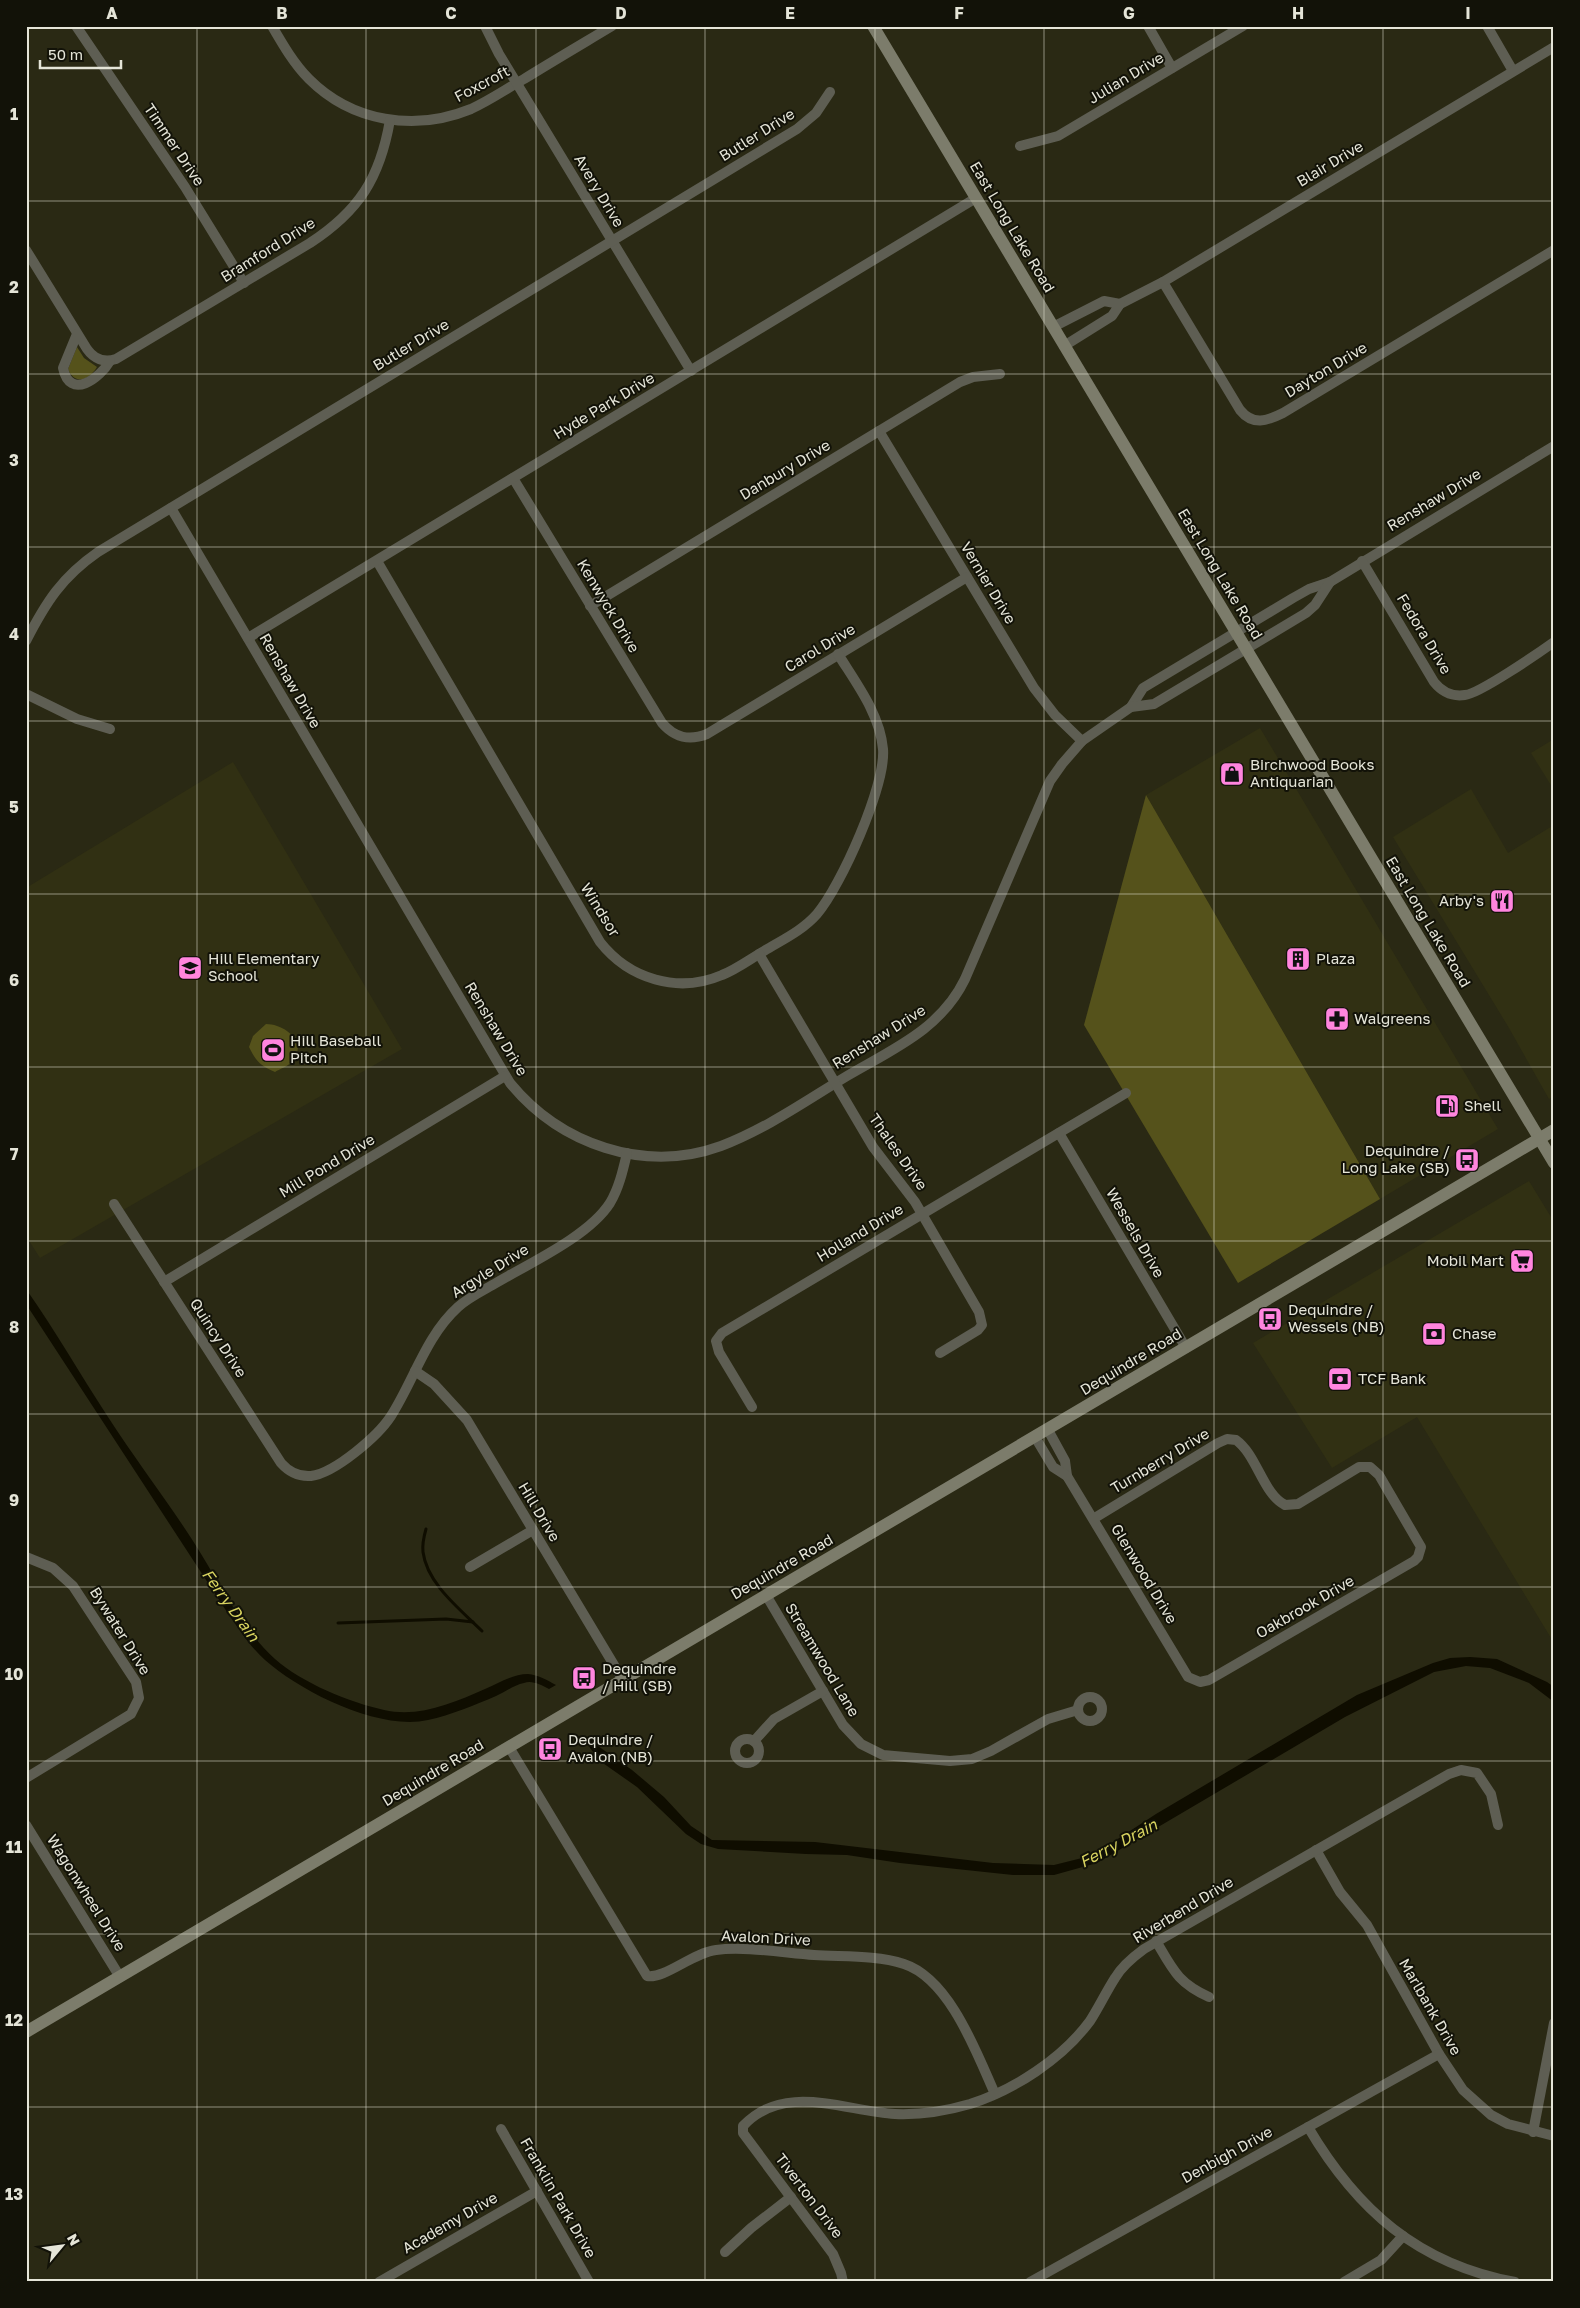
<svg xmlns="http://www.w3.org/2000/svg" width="1580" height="2308" font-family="'Golos Text',sans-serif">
<rect width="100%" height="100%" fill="#2a2914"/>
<!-- built -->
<g fill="#313013">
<polygon points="1260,728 1498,1129 1380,1199 1146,795"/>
<polygon points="1554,739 1554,790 1531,753"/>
<polygon points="233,762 402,1049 40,1258 26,1236 26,888"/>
<polygon points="1471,789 1508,853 1554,825 1554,1096 1549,1099 1509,1028 1393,837"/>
<polygon points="1529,1181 1554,1222 1554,1643 1417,1417 1332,1468 1253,1343"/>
</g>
<!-- green -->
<g fill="#55521b">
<path d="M 77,347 L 84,358 L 97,367 C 89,380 75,386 68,369 Z"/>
<polygon points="1146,795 1380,1199 1238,1283 1084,1025"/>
<path d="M 266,1024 C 285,1024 309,1043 292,1062 C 288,1066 280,1069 275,1072 C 260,1066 256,1061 249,1047 L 253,1036 Z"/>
</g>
<!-- water -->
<g fill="#0f0d00">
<path d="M 26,1289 C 55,1330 80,1374 108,1417 C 135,1459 166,1499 193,1541 C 218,1580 240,1627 275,1659 C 302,1683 349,1702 384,1710 C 419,1718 453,1703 485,1689 C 499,1683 513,1674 528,1674 C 538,1675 547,1680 556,1685 L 549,1689 C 541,1685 532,1680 524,1683 C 514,1685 505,1692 496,1696 C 475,1705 451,1715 428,1720 C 379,1731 301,1692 265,1660 C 249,1646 237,1626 225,1609 L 26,1304 Z"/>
<polygon points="1470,1657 1497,1659 1547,1682 1554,1687 1554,1702 1529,1683 1490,1668 1466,1666 1434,1672 1345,1717 1097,1863 1054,1875 1013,1875 900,1863 847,1855 806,1854 718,1849 701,1844 686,1834 637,1787 600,1761 584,1740 591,1737 598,1746 632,1770 664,1797 691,1826 712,1840 815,1842 993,1863 1054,1865 1090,1856 1110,1844 1156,1814 1357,1695 1433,1663 1450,1658"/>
</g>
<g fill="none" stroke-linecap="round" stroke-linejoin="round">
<!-- stream -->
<g stroke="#0f0d00" stroke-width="3">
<path d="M 426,1529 C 424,1536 422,1544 423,1552 C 427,1584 461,1610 482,1631"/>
<polyline points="338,1623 446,1619 473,1622"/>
</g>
<!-- street -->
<g stroke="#5e5e53" stroke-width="10">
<polyline points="76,26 185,187 244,283"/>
<path d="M 272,26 C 283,45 294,64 309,79 C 352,122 415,132 471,109 C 489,101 506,89 524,79 C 553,61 582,44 612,26"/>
<polyline points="485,26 499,54 691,371"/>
<polyline points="1148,26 1172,68"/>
<polyline points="1487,26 1513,71"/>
<polyline points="1020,146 1058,136 1243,26"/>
<path d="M 26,250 L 87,349 C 94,359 104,363 116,359 L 310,243 C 359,211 380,178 390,120"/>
<path d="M 1163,282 L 1240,410 C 1253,426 1267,421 1283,413 L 1554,250"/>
<polyline points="1120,304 1163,282 1554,47"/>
<polyline points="1053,327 1104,301 1120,304 1112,316 1064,346"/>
<path d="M 77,334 L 63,368 C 70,401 100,378 110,361"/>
<polyline points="879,431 1034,688 1055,715 1082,741"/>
<path d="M 513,478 L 662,723 C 675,738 689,741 707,734 L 967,577"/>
<path d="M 171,508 L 510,1083 C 560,1144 644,1174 721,1146 C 766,1129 807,1100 847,1076 C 893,1049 941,1029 965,979 L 1050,781 L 1062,764 L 1082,741 L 1131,707 L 1143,688 L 1293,598 L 1309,589 L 1330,582 L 1554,446"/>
<path d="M 377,561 L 600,942 C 629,979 678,994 722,975 C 737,969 750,959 764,951 C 782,940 802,931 817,914 C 841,886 886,785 883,749 C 880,714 856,683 838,654"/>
<path d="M 1362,561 L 1434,682 C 1442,692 1452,697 1465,695 C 1479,694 1540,652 1554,642"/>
<polyline points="590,606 960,382 973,377 1000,374"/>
<polyline points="248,638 976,198"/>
<path d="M 26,641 C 46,602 62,577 98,552 L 797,129 L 816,113 L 830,92"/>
<polyline points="26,694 77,719 110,729"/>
<polyline points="1131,707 1154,704 1306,613 1315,605 1330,582"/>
<polyline points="759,954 873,1147 915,1202 979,1312 982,1325 978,1330 940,1353"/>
<polyline points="1059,1133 1186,1348"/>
<path d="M 114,1204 L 281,1463 C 289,1472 298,1477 311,1476 C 335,1473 378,1436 391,1416 C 414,1380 426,1336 458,1307 C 469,1297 484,1290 496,1283 C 530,1263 589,1236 610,1203 C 619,1188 623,1170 627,1153"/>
<polyline points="164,1282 505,1076"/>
<polyline points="415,1371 434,1384 467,1420 623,1680"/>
<polyline points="752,1407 719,1352 716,1341 722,1333 1126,1093"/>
<polyline points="1048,1430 1065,1461 1067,1476"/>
<path d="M 1035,1437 L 1053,1467 L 1067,1476 L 1188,1677 L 1200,1682 L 1209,1680 L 1414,1561 L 1418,1557 L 1421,1547 L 1379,1475 L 1370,1467 L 1359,1467 L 1298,1504 L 1285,1505 C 1263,1494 1257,1455 1236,1440 L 1227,1439 L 1218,1443 L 1093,1519"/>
<polyline points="26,1557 53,1568 73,1586 136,1682 139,1698 131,1714 26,1778"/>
<polyline points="470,1567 533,1530"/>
<polyline points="766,1595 843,1725 861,1744 883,1755 950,1761 972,1759 991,1751 1048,1719 1078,1710"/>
<circle cx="1090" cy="1709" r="12"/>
<circle cx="747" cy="1751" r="12"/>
<polyline points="754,1741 774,1719 823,1691"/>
<path d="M 509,1747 L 647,1976 C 665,1979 692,1953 716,1950 C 744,1946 785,1953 814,1955 C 843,1957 876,1955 904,1964 C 950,1979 977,2054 995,2094"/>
<polyline points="26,1825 120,1977"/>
<polyline points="1316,1850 1340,1892 1367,1925 1439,2054 1463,2090 1491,2115 1508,2124 1554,2136"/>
<path d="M 1156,1941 C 1173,1970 1178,1983 1209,1997"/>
<path d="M 1308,2127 C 1357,2210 1418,2264 1515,2282"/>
<polyline points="501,2129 589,2282"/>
<polyline points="1533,2132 1554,2023"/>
<polyline points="725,2252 751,2228 791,2197"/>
<polyline points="379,2282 537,2191"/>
<path d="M 843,2282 L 841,2273 L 833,2254 L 743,2133 L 743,2126 C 784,2082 844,2111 895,2114 C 919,2115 946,2111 970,2104 C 1014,2090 1062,2059 1090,2021 C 1099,2007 1106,1992 1115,1978 C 1122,1966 1133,1957 1144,1949 L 1449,1774 L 1461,1770 L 1477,1773 L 1491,1794 L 1498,1825"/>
<polyline points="1030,2282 1439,2054"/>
<polyline points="1344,2282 1381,2260 1403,2236"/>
</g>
<!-- secondary -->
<g stroke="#7c7c6b" stroke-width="12">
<polyline points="873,26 1554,1163"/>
<polyline points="26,2032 1554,1130"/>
</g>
</g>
<!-- grid -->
<path fill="none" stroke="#e5e5d8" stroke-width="1" stroke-opacity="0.55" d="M 197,26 L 197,2282M 366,26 L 366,2282M 536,26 L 536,2282M 705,26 L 705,2282M 875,26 L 875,2282M 1044,26 L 1044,2282M 1214,26 L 1214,2282M 1383,26 L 1383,2282M 26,201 L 1554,201M 26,374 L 1554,374M 26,547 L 1554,547M 26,721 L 1554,721M 26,894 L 1554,894M 26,1067 L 1554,1067M 26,1241 L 1554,1241M 26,1414 L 1554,1414M 26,1587 L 1554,1587M 26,1761 L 1554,1761M 26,1934 L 1554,1934M 26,2107 L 1554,2107"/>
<!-- icons -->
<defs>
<symbol id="shop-square" viewBox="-11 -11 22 22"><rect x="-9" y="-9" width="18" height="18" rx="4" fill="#ff85de" stroke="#121208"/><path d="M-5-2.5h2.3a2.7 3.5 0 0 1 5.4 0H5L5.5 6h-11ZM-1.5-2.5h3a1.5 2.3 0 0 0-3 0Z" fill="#111"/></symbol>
<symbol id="restaurant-square" viewBox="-11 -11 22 22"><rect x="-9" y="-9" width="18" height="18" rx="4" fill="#ff85de" stroke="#121208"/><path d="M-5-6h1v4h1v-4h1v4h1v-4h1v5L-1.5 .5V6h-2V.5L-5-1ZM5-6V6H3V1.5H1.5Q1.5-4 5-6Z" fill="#111"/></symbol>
<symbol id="building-square" viewBox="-11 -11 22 22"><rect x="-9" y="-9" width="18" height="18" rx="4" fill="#ff85de" stroke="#121208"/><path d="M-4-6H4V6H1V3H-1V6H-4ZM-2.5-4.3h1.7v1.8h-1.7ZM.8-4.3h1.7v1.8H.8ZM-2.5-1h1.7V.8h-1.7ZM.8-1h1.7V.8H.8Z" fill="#111"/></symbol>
<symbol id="school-square" viewBox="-11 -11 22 22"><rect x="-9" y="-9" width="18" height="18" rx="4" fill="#ff85de" stroke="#121208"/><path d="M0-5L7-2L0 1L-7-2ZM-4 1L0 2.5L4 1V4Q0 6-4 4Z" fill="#111"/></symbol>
<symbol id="pharmacy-square" viewBox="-11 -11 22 22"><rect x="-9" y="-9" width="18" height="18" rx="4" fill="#ff85de" stroke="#121208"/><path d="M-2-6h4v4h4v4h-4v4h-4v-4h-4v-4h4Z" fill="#111"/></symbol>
<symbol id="stadium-square" viewBox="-11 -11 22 22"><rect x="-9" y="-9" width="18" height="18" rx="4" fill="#ff85de" stroke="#121208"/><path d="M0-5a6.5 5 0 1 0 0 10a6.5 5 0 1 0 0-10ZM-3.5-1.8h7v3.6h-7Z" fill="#111"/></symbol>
<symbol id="fuel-square" viewBox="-11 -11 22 22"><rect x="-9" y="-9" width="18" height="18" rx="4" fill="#ff85de" stroke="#121208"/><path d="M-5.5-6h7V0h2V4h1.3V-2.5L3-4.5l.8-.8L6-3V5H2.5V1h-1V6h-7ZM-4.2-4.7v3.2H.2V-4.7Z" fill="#111"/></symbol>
<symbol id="bus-square" viewBox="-11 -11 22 22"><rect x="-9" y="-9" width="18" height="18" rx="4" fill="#ff85de" stroke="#121208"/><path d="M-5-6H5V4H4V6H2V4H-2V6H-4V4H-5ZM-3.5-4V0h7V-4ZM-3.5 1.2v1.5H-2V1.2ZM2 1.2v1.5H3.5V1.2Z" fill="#111"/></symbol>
<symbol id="supermarket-square" viewBox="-11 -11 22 22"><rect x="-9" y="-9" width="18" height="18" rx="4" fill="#ff85de" stroke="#121208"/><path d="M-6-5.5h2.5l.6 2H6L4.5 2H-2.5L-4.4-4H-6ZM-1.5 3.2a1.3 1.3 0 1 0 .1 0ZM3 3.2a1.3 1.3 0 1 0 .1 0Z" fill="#111"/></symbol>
<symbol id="bank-square" viewBox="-11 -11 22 22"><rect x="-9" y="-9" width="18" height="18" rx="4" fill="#ff85de" stroke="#121208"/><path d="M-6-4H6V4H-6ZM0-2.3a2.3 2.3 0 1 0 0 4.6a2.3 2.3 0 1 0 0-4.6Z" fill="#111"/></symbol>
</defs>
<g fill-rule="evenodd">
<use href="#shop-square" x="1218" y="760" width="28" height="28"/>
<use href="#restaurant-square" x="1488" y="887" width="28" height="28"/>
<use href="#building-square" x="1284" y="945" width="28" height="28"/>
<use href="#school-square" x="176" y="954" width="28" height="28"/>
<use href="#pharmacy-square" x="1323" y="1005" width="28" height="28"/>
<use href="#stadium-square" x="259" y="1036" width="28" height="28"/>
<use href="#fuel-square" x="1433" y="1092" width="28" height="28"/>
<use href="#bus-square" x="1453" y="1146" width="28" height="28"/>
<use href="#supermarket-square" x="1508" y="1247" width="28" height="28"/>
<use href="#bus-square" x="1256" y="1305" width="28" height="28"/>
<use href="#bank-square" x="1420" y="1320" width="28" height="28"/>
<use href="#bank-square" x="1326" y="1365" width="28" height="28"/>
<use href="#bus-square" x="570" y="1664" width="28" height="28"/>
<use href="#bus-square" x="536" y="1735" width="28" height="28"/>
</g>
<g text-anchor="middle" stroke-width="4" stroke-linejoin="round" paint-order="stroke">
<!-- street labels -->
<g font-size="15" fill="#e5e5d8" stroke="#121208">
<text transform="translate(1126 78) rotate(-31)" y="5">Julian Drive</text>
<text transform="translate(482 84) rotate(-28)" y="5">Foxcroft</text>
<text transform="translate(757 135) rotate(-32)" y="5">Butler Drive</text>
<text transform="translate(174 145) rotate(56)" y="5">Timmer Drive</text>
<text transform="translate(1330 164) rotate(-31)" y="5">Blair Drive</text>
<text transform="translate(599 191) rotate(59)" y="5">Avery Drive</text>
<text transform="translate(1012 227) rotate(59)" y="5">East Long Lake Road</text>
<text transform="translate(268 250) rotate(-32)" y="5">Bramford Drive</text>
<text transform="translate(411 345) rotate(-31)" y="5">Butler Drive</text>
<text transform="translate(1326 370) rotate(-31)" y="5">Dayton Drive</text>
<text transform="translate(604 406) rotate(-31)" y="5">Hyde Park Drive</text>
<text transform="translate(785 470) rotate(-31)" y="5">Danbury Drive</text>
<text transform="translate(1434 500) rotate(-31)" y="5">Renshaw Drive</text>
<text transform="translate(1220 574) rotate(59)" y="5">East Long Lake Road</text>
<text transform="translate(988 583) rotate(59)" y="5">Vernier Drive</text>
<text transform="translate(608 606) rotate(59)" y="5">Kenwyck Drive</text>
<text transform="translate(1424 634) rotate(59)" y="5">Fedora Drive</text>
<text transform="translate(820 648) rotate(-31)" y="5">Carol Drive</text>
<text transform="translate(290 681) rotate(60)" y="5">Renshaw Drive</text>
<text transform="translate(600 910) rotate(58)" y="5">Windsor</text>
<text transform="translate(1428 922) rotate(59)" y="5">East Long Lake Road</text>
<text transform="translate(496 1029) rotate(59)" y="5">Renshaw Drive</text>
<text transform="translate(879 1037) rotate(-32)" y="5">Renshaw Drive</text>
<text transform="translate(898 1152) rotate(55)" y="5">Thales Drive</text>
<text transform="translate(327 1166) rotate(-31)" y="5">Mill Pond Drive</text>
<text transform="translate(860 1233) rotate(-31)" y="5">Holland Drive</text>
<text transform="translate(1135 1233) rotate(60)" y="5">Wessels Drive</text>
<text transform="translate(490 1271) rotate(-32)" y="5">Argyle Drive</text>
<text transform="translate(218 1338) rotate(57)" y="5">Quincy Drive</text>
<text transform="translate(1131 1362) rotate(-31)" y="5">Dequindre Road</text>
<text transform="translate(1160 1461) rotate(-31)" y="5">Turnberry Drive</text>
<text transform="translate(539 1512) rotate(59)" y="5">Hill Drive</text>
<text transform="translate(782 1567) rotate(-30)" y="5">Dequindre Road</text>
<text transform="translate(1144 1574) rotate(59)" y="5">Glenwood Drive</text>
<text transform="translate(1305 1607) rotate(-30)" y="5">Oakbrook Drive</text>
<text transform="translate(120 1631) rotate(58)" y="5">Bywater Drive</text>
<text transform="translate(822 1660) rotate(59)" y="5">Streamwood Lane</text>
<text transform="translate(433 1773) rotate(-31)" y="5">Dequindre Road</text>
<text transform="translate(86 1893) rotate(58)" y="5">Wagonwheel Drive</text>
<text transform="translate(1183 1910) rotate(-31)" y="5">Riverbend Drive</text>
<text transform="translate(766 1938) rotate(3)" y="5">Avalon Drive</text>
<text transform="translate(1430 2007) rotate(60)" y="5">Marlbank Drive</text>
<text transform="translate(1227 2155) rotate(-29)" y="5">Denbigh Drive</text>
<text transform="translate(809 2196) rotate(53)" y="5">Tiverton Drive</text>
<text transform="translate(558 2198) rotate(60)" y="5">Franklin Park Drive</text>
<text transform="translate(450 2223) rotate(-30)" y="5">Academy Drive</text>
</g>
<!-- poi labels -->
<g font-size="15" fill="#e5e5d8" stroke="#121208" text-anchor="start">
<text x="1250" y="770">Birchwood Books<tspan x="1250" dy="17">Antiquarian</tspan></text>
<text x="1484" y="906" text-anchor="end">Arby's</text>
<text x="208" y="964">Hill Elementary<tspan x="208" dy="17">School</tspan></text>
<text x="1316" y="964">Plaza</text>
<text x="1354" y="1024">Walgreens</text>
<text x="290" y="1046">Hill Baseball<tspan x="290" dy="17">Pitch</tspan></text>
<text x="1464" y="1111">Shell</text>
<text x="1450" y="1156" text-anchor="end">Dequindre /<tspan x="1450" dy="17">Long Lake (SB)</tspan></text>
<text x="1504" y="1266" text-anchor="end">Mobil Mart</text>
<text x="1288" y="1315">Dequindre /<tspan x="1288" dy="17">Wessels (NB)</tspan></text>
<text x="1452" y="1339">Chase</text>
<text x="1358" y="1384">TCF Bank</text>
<text x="602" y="1674">Dequindre<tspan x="602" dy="17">/ Hill (SB)</tspan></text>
<text x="568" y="1745">Dequindre /<tspan x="568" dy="17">Avalon (NB)</tspan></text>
</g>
<!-- water labels -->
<g font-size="16" font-style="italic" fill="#d8d35f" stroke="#121208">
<text transform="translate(231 1605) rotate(54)" y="6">Ferry Drain</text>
<text transform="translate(1118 1843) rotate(-28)" y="6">Ferry Drain</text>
</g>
</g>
<!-- border -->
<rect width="1580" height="2308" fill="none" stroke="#121208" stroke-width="55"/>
<!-- north arrow -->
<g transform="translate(62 2246) rotate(61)" stroke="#121208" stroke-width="4" paint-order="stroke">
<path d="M0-4L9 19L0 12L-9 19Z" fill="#e5e5d8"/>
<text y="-8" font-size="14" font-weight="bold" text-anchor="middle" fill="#e5e5d8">N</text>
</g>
<!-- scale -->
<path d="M40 60v8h81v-8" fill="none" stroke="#e5e5d8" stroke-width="2.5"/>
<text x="48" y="60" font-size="15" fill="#e5e5d8" stroke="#121208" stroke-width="4" paint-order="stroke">50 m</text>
<rect x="28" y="28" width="1524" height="2252" fill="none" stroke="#e5e5d8" stroke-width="2"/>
<g font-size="16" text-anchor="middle" font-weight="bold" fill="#e5e5d8">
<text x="112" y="19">A</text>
<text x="282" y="19">B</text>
<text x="451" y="19">C</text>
<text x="621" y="19">D</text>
<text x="790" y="19">E</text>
<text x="959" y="19">F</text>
<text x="1129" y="19">G</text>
<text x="1298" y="19">H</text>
<text x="1468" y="19">I</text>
<text x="14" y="120">1</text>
<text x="14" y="293">2</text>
<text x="14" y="466">3</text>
<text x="14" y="640">4</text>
<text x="14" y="813">5</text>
<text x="14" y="986">6</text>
<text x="14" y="1160">7</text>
<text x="14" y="1333">8</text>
<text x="14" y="1506">9</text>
<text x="14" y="1680">10</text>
<text x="14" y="1853">11</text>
<text x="14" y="2026">12</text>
<text x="14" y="2200">13</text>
</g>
</svg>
